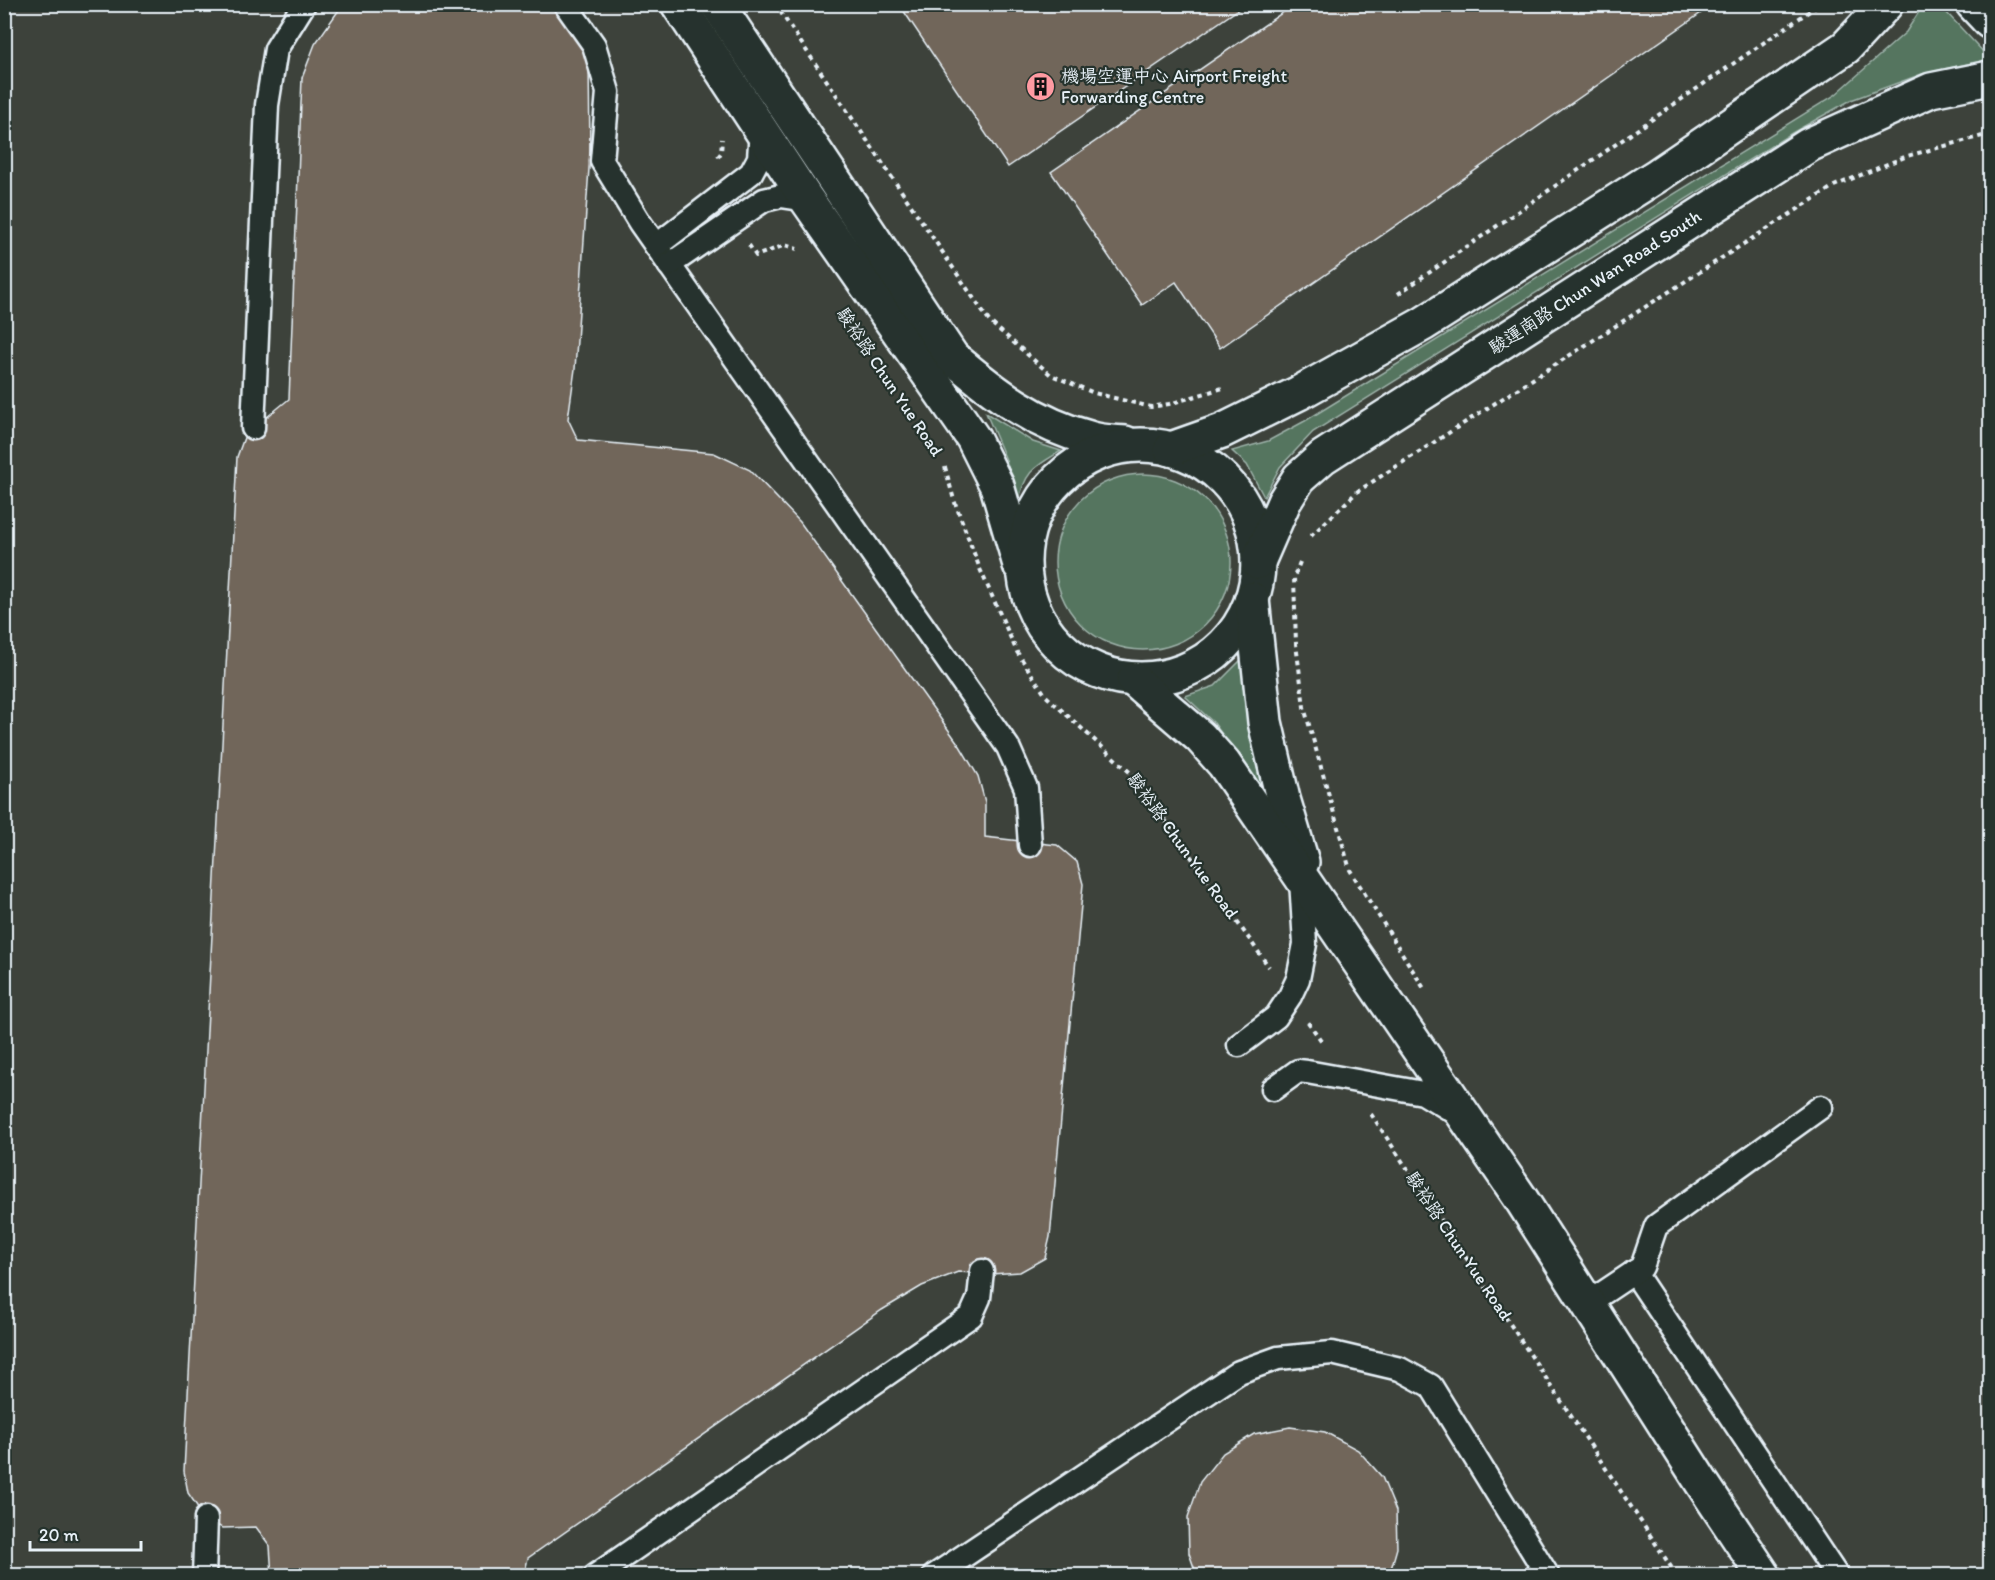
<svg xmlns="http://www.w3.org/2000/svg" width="1995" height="1580" font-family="Itim,'LXGW WenKai TC',sans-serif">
<rect width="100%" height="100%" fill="#26332d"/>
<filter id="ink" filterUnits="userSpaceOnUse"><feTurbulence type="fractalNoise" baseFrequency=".0167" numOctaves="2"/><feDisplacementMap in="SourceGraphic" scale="12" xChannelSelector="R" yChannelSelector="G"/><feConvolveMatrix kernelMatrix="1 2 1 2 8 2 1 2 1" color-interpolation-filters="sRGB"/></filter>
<g filter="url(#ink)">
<!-- built -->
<polygon fill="#3c423a" points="5,5 1990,5 1990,1575 5,1576"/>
<!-- green -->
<g fill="#55755e" stroke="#9eb3ab" stroke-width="1.5">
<polygon points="1924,4 1941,5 1946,12 1990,59 1922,74 1851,100 1792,133 1313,432 1280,467 1264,497 1247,465 1232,451 1268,441 1305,421 1835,95 1906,32"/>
<path d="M 986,413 L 1033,442 L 1061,451 C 1033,468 1025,471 1018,504 L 1006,460 Z"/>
<circle cx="1143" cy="562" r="88"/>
<polygon points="1241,660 1245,704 1257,768 1274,814 1245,767 1214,723 1185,696 1215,686"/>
</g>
<!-- building -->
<g fill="#71665a" stroke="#e8f1f8" stroke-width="1.5">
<polygon points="343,4 548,4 570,28 589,62 590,154 575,369 568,419 578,440 714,453 750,470 800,522 960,746 978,776 985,802 985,837 1057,845 1077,862 1083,884 1050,1237 1045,1258 1020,1272 991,1274 958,1272 922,1286 882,1310 528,1558 524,1576 272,1576 270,1546 256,1527 222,1528 203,1515 188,1493 184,1471 237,457 245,435 289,399 302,78 315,44"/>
<polygon points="899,4 1246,4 1008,167"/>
<polygon points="1295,4 1714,4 1220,348 1176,282 1142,305 1051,172"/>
<polygon points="1290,1427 1325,1432 1358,1450 1382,1477 1396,1511 1397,1548 1389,1576 1197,1576 1189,1553 1188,1517 1200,1482 1223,1453 1254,1434"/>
</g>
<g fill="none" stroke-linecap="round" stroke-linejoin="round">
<defs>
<g id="service">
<polyline points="565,4 594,45 608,92 602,161 640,223 1008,747 1026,788 1030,845"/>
<polyline points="656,246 751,173 759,158 761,130"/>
<polyline points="669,265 764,200 781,196 807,200"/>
<polyline points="253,428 267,105 276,49 304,4"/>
<polyline points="1239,1045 1276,1017 1290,996 1298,979 1305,944 1301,880"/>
<polyline points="1273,1089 1298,1071 1307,1072 1423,1093 1458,1114"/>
<polyline points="1634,1272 1837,1576"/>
<polyline points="1588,1303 1642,1267 1656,1226 1821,1107"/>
<polyline points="204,1576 206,1518"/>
<polyline points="595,1576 971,1316 979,1298 982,1271"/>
<polyline points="934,1576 1239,1372 1278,1358 1332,1353 1400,1369 1431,1386 1548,1576"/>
</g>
<g id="minor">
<polyline points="678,4 807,200 973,438 997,486 1020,565"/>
<path d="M 717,4 L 952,357 C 993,392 1035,424 1089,438 C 1100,442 1113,442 1125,443"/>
<circle cx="1141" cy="562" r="117"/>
<polyline points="1171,449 1222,431 1299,393 1423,324 1658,175 1846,47 1886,4"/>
<polyline points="1258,562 1284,502 1299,478 1323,457 1809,145 1931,90 1990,78"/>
<polyline points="1252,599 1265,722 1283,799 1302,862"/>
<polyline points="1134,680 1200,737 1224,764 1521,1199 1702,1483 1764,1576"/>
</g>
<polyline id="tertiary" points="1973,4 1990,22"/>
</defs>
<!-- service casing -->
<use href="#service" stroke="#e8f1f8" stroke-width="27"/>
<!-- minor casing -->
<use href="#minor" stroke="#e8f1f8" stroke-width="38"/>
<!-- tertiary casing -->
<use href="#tertiary" stroke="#e8f1f8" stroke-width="38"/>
<!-- path -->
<g stroke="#e8f1f8" stroke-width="4" stroke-dasharray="4.5 4.5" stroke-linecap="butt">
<polyline points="775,4 989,321 1051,375 1094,393 1151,407 1169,404 1226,387"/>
<polyline points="718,157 721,153 722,139"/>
<polyline points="749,245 756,256 785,245 797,249"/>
<polyline points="1398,294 1820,4"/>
<polyline points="945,467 954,500 980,569 1017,652 1046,696 1134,776 1269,967"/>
<polyline points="1311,536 1358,491 1834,186 1907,156 1990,134"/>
<polyline points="1300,562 1294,577 1296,644 1304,707 1350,870 1425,990"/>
<polyline points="1308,1022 1323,1043"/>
<polyline points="1371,1114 1677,1576"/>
</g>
<!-- service -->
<use href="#service" stroke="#26332d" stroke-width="22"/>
<!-- minor -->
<use href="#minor" stroke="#26332d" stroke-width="33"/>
<!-- tertiary -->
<use href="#tertiary" stroke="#26332d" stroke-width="33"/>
</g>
</g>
<!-- icons -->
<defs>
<symbol id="building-disc" viewBox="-11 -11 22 22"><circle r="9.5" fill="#ff9aa2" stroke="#26332d"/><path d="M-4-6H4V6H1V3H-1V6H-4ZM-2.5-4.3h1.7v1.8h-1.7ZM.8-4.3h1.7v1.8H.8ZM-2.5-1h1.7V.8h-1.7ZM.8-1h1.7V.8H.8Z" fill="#111"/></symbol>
</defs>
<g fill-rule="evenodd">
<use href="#building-disc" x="1024" y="70" width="33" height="33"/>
</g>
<g text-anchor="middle" stroke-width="4.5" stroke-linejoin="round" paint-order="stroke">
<!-- poi labels -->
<g font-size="18" fill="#e8f1f8" stroke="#26332d" text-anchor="start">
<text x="1061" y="82">機場空運中心 Airport Freight<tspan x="1061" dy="21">Forwarding Centre</tspan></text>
</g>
<!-- street labels -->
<g font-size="18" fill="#e8f1f8" stroke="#26332d">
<text transform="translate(1595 282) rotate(-33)" y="6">駿運南路 Chun Wan Road South</text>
<text transform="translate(890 382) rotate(56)" y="6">駿裕路 Chun Yue Road</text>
<text transform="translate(1183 846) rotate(54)" y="6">駿裕路 Chun Yue Road</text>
<text transform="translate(1459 1246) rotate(56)" y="6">駿裕路 Chun Yue Road</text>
</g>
</g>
<!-- margin -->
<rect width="1995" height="1580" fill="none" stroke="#26332d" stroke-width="24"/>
<rect x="12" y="12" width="1971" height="1556" fill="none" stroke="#e8f1f8" stroke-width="2" filter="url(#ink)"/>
<!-- scale -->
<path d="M30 1541v9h111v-9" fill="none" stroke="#e8f1f8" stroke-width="3"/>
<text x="39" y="1541" font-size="18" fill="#e8f1f8" stroke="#26332d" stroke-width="4.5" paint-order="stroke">20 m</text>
</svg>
